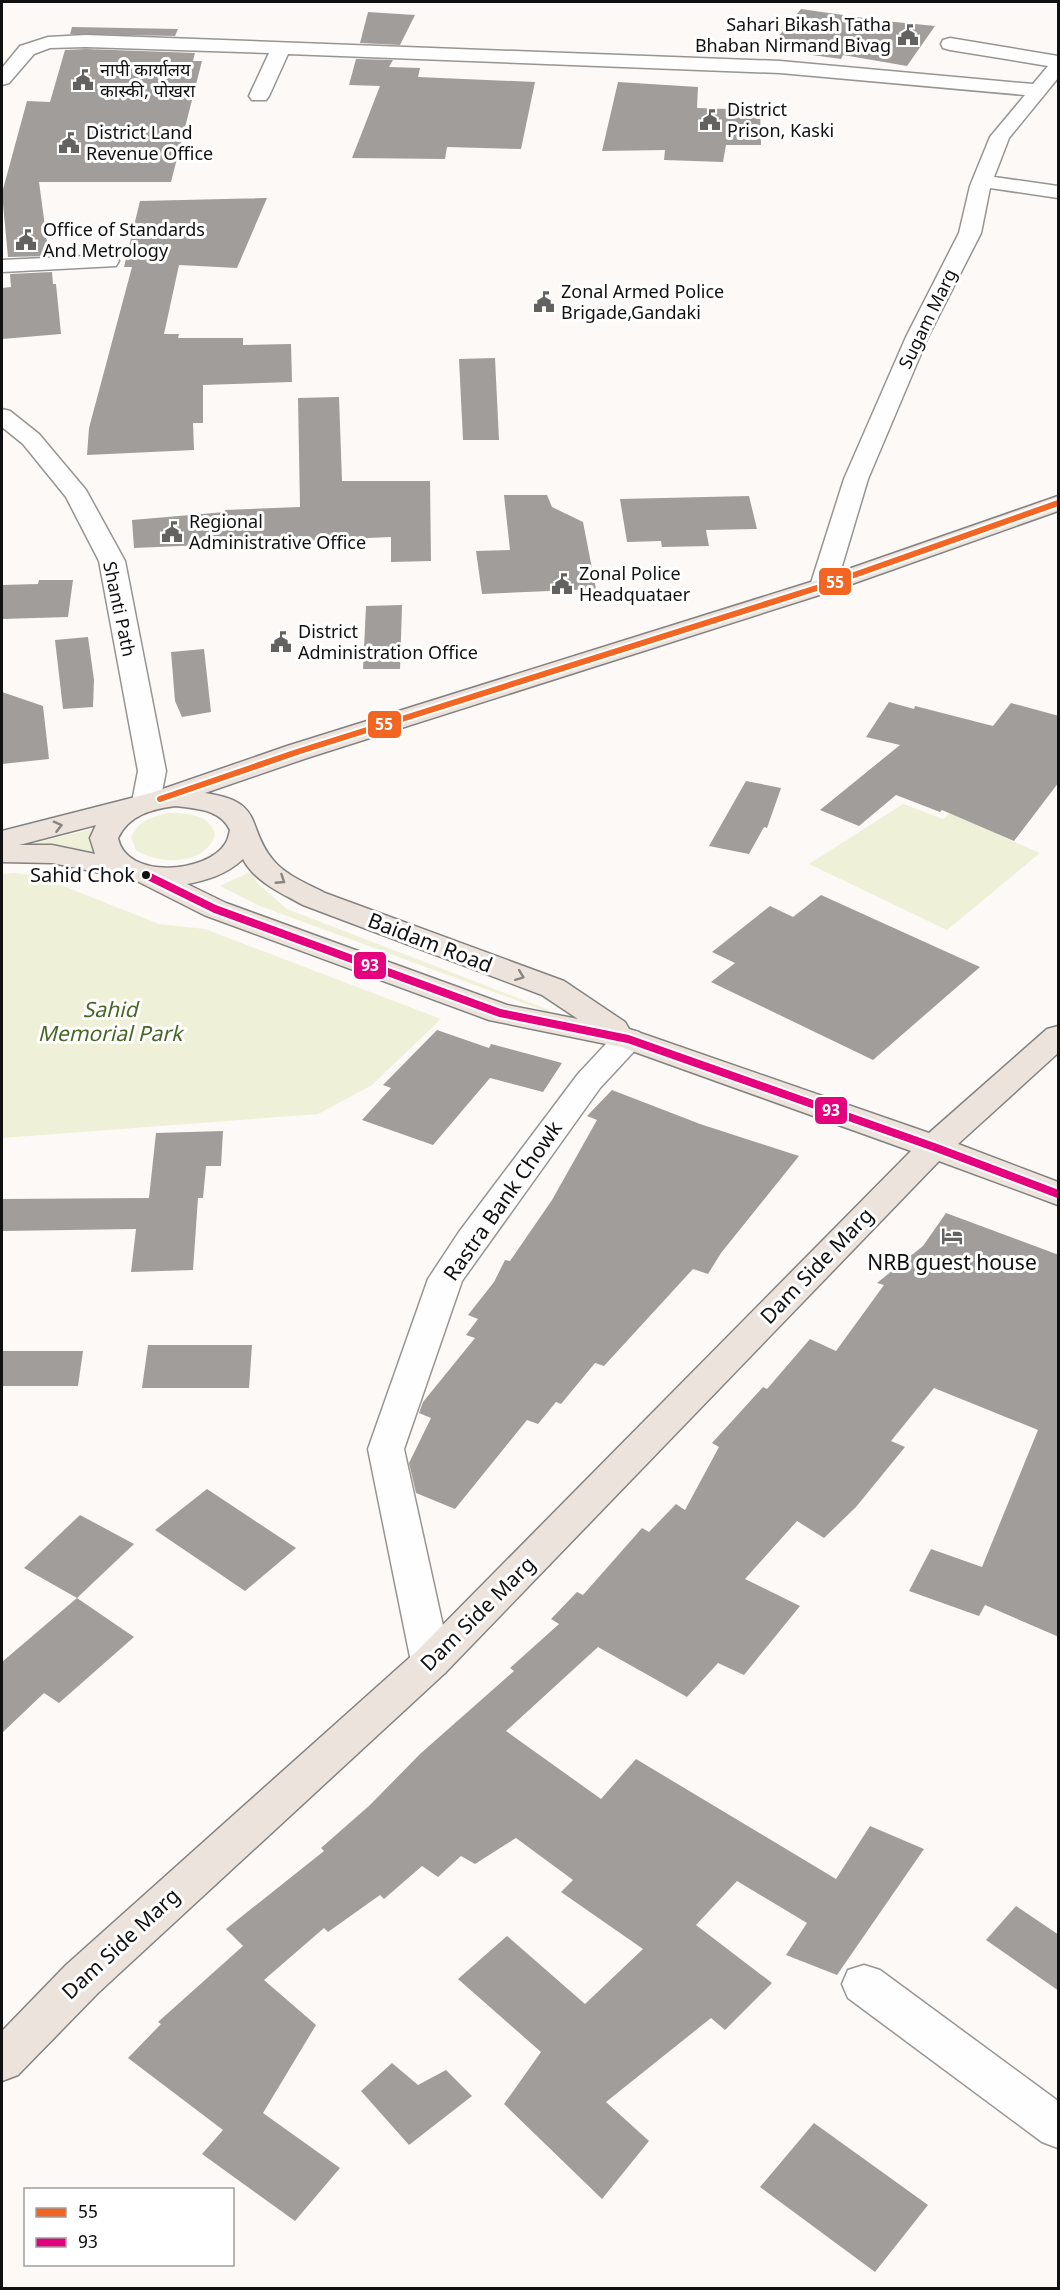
<svg xmlns="http://www.w3.org/2000/svg" width="1060" height="2290" font-family="Georgia,'Noto Sans Devanagari',serif">
<rect width="100%" height="100%" fill="#fcf9f6"/>
<!-- green -->
<g fill="#eef0d8">
<polygon points="903,804 943,819 956,808 1003,837 1040,853 947,930 809,864"/>
<path d="M 168,813 C 187,813 210,814 215,835 C 205,866 158,865 136,850 L 131,837 C 138,821 152,817 168,813 Z"/>
<path d="M 97,828 C 92,838 90,845 96,857 L 21,846 Z"/>
<polygon points="252,871 257,883 287,909 549,1010 548,1012 260,906 220,886"/>
<polygon points="15,873 38,876 159,924 205,929 441,1019 372,1085 318,1114 2,1138 2,874"/>
</g>
<!-- building -->
<g fill="#a09d9b">
<polygon points="801,9 885,21 935,26 907,66 843,55 841,59 768,49"/>
<polygon points="368,12 415,15 400,45 360,43"/>
<polygon points="72,27 178,29 175,36 70,34"/>
<polygon points="86,49 195,53 193,61 202,61 171,182 39,182 49,256 8,257 2,193 27,101 50,102 65,50"/>
<polygon points="356,59 393,60 389,67 420,68 418,77 535,82 521,149 447,147 445,159 352,158 380,86 349,85"/>
<polygon points="618,82 698,87 697,108 760,110 761,145 726,145 723,162 664,160 665,150 602,151"/>
<polygon points="267,198 237,268 179,265 164,334 179,334 178,338 243,338 243,345 291,344 292,382 203,385 203,423 193,423 194,450 87,455 89,428 132,267 124,267 140,201"/>
<polygon points="52,272 53,284 56,284 61,334 2,339 2,288 11,287 10,274"/>
<polygon points="495,358 499,440 463,440 459,359"/>
<polygon points="339,397 342,481 430,481 431,561 391,562 391,537 134,548 132,520 225,512 225,510 300,507 298,398"/>
<polygon points="504,495 547,495 552,507 583,522 596,589 482,594 476,551 510,550"/>
<polygon points="749,496 757,529 706,530 709,546 662,547 661,541 627,542 620,499"/>
<polygon points="39,580 73,580 68,617 2,619 2,585 38,584"/>
<polygon points="402,605 400,669 363,669 366,606"/>
<polygon points="88,637 94,680 93,707 63,709 55,640"/>
<polygon points="204,649 211,712 182,717 175,701 171,652"/>
<polygon points="2,692 43,706 49,759 2,764"/>
<polygon points="889,702 914,709 915,706 993,726 1011,703 1059,716 1059,782 1014,841 942,810 940,812 896,795 859,826 820,810 900,745 866,737"/>
<polygon points="746,781 781,788 767,828 764,827 749,854 709,846"/>
<polygon points="821,895 980,967 873,1060 711,982 735,963 712,952 770,906 793,917"/>
<polygon points="437,1030 489,1048 491,1044 562,1063 543,1092 490,1078 433,1145 362,1120 391,1088 383,1085"/>
<polygon points="612,1090 700,1124 799,1156 721,1253 708,1274 693,1269 604,1366 595,1363 561,1404 556,1402 538,1424 527,1420 455,1509 416,1493 409,1463 431,1418 419,1413 423,1402 475,1338 466,1335 478,1319 468,1315 494,1282 505,1260 510,1261 552,1200 597,1120 587,1116"/>
<polygon points="223,1131 221,1166 206,1166 203,1198 198,1198 193,1270 131,1272 136,1229 2,1231 2,1199 149,1198 156,1133"/>
<polygon points="946,1213 1059,1255 1059,1637 985,1605 979,1616 909,1591 931,1549 982,1567 1038,1430 934,1388 891,1441 905,1447 856,1507 824,1538 797,1521 745,1579 800,1606 744,1675 718,1663 687,1697 598,1647 506,1731 601,1799 636,1759 836,1879 870,1826 924,1849 837,1975 786,1955 807,1923 737,1881 696,1925 772,1983 725,2030 711,2018 606,2102 649,2141 602,2199 504,2104 541,2052 458,1979 507,1936 585,2004 643,1949 561,1892 573,1880 516,1838 475,1864 461,1856 438,1877 422,1866 384,1899 380,1895 328,1932 324,1928 264,1980 316,2025 263,2113 340,2168 295,2221 202,2154 223,2130 128,2058 161,2024 158,2022 243,1946 226,1929 324,1851 321,1848 370,1805 420,1754 514,1671 510,1668 559,1624 551,1619 577,1592 583,1595 642,1528 649,1532 676,1504 685,1510 719,1447 712,1443 763,1387 767,1389 810,1339 836,1351 884,1285 877,1283 923,1246"/>
<polygon points="148,1345 252,1345 249,1388 142,1388"/>
<polygon points="2,1351 83,1351 78,1386 2,1386"/>
<polygon points="207,1489 296,1548 245,1591 155,1530"/>
<polygon points="80,1515 134,1544 77,1598 24,1568"/>
<polygon points="77,1598 134,1637 59,1703 44,1693 2,1733 2,1662"/>
<polygon points="1016,1906 1059,1935 1059,1991 986,1940"/>
<polygon points="392,2063 418,2085 446,2070 472,2096 409,2145 361,2091"/>
<polygon points="814,2123 928,2205 875,2272 760,2187"/>
</g>
<g fill="none" stroke-linecap="round" stroke-linejoin="round">
<defs>
<g id="minor">
<polygon points="86,35 780,61 1033,84 1048,66 950,50 943,48 941,44 943,40 950,38 1058,56 1058,78 1009,138 994,177 1058,186 1058,198 990,188 981,233 928,337 868,479 836,586 832,591 823,594 814,591 810,586 844,479 906,337 959,233 970,186 990,137 1025,95 780,73 288,54 269,96 266,100 252,100 249,96 269,53 86,47 50,48 34,54 9,83 2,85 2,68 20,46 48,37"/>
<polygon points="108,255 116,256 119,261 116,266 2,272 2,260"/>
<polygon points="2,409 10,411 39,434 86,490 125,561 166,771 160,802 156,808 146,811 136,808 132,802 138,771 99,561 66,497 23,444 2,427"/>
<polygon points="628,1029 639,1032 644,1039 639,1046 600,1088 462,1281 404,1449 451,1662 445,1673 431,1678 417,1673 411,1662 368,1449 428,1279 459,1232 578,1074 617,1032"/>
<polygon points="864,1965 880,1970 1058,2101 1058,2148 1042,2142 848,1998 842,1984 848,1970"/>
</g>
<path id="major" d="M 1058,496 L 1058,511 L 832,591 L 307,758 L 205,793 C 266,802 245,826 273,860 C 285,875 308,884 325,893 L 564,981 L 625,1022 L 629,1029 L 929,1133 L 1047,1029 L 1058,1026 L 1058,1053 L 958,1144 L 1058,1182 L 1058,1205 L 939,1161 L 445,1673 L 98,1993 L 18,2075 L 2,2081 L 2,2031 L 66,1965 L 417,1651 L 911,1151 L 621,1047 L 489,1020 L 204,915 L 135,880 L 52,863 L 2,862 L 2,831 L 151,793 L 287,746 L 814,581 ZM 176,806 C 197,809 220,809 230,830 C 229,834 228,840 225,844 C 207,873 126,880 118,838 C 129,815 152,809 176,806 ZM 96,825 L 90,838 L 95,854 L 52,845 L 19,845 ZM 243,859 C 255,882 281,893 303,905 L 542,995 L 578,1019 L 507,1005 L 226,903 L 187,884 C 208,880 227,874 243,859 Z"/>
</defs>
<!-- minor casing -->
<use href="#minor" stroke="#969594" stroke-width="3"/>
<!-- major casing -->
<use href="#major" stroke="#848281" stroke-width="3"/>
<!-- minor -->
<use href="#minor" fill="#fffefe" fill-rule="evenodd"/>
<!-- major -->
<use href="#major" fill="#ece3dc" fill-rule="evenodd"/>
<defs>
<polyline id="bus-1" points="160,799 297,752 823,586 1058,503"/>
<polyline id="bus-2" points="146,875 215,909 500,1013 628,1039 934,1147 1058,1194"/>
</defs>
<!-- bus-1 casing -->
<use href="#bus-1" stroke="#fff" stroke-width="10"/>
<!-- bus-2 casing -->
<use href="#bus-2" stroke="#fff" stroke-width="12"/>
<!-- bus-1 -->
<use href="#bus-1" stroke="#f26522" stroke-width="6"/>
<!-- bus-2 -->
<use href="#bus-2" stroke="#e5007d" stroke-width="8"/>
</g>
<!-- one-way arrows -->
<defs><path id="oneway-chevron" d="M-2-3.5L2.5 0L-2 3.5" fill="none" stroke-width="1.6" stroke-linecap="round" stroke-linejoin="round" transform="scale(1.5)"/></defs>
<g stroke="#898480">
<use href="#oneway-chevron" transform="translate(58 826) rotate(-14)"/>
<use href="#oneway-chevron" transform="translate(281 880) rotate(33)"/>
<use href="#oneway-chevron" transform="translate(520 976) rotate(21)"/>
</g>
<!-- icons -->
<defs>
<symbol id="civic-bare" viewBox="-9 -9 18 18"><path d="M-.6-6.5H3V-4.5H.6V-3L4-1V1h2V6H-6V1h2V-1L-.6-3ZM-1.2 2.5V6h2.4V2.5Z" fill="#636260" stroke="#fff" stroke-width="2.5" paint-order="stroke"/></symbol>
<symbol id="hotel-bare" viewBox="-9 -9 18 18"><path d="M-6-4.5h1.5V1H6V5H4.5V3h-9V5H-6ZM-4 0a1.8 1.8 0 1 1 3.6 0ZM.5 0V-2.5h3Q6-2.5 6 0Z" fill="#636260" stroke="#fff" stroke-width="2.5" paint-order="stroke"/></symbol>
</defs>
<g fill-rule="evenodd">
<use href="#civic-bare" x="893" y="20" width="30" height="30"/>
<use href="#civic-bare" x="68" y="65" width="30" height="30"/>
<use href="#civic-bare" x="695" y="105" width="30" height="30"/>
<use href="#civic-bare" x="54" y="128" width="30" height="30"/>
<use href="#civic-bare" x="11" y="225" width="30" height="30"/>
<use href="#civic-bare" x="529" y="287" width="30" height="30"/>
<use href="#civic-bare" x="157" y="517" width="30" height="30"/>
<use href="#civic-bare" x="547" y="569" width="30" height="30"/>
<use href="#civic-bare" x="266" y="627" width="30" height="30"/>
<use href="#hotel-bare" x="937" y="1221" width="30" height="30"/>
</g>
<!-- markers -->
<circle fill="#101010" stroke="#fff" stroke-width="2" cx="146" cy="875" r="5"/>
<g text-anchor="middle" stroke-width="6" stroke-linejoin="round" paint-order="stroke">
<!-- far-poi labels -->
<g font-size="18" fill="#101010" stroke="#fff" text-anchor="start">
<text x="891" y="31" text-anchor="end">Sahari Bikash Tatha<tspan x="891" dy="21">Bhaban Nirmand Bivag</tspan></text>
<text x="100" y="76">नापी कार्यालय<tspan x="100" dy="21">कास्की, पोखरा</tspan></text>
<text x="727" y="116">District<tspan x="727" dy="21">Prison, Kaski</tspan></text>
<text x="86" y="139">District Land<tspan x="86" dy="21">Revenue Office</tspan></text>
<text x="43" y="236">Office of Standards<tspan x="43" dy="21">And Metrology</tspan></text>
<text x="561" y="298">Zonal Armed Police<tspan x="561" dy="21">Brigade,Gandaki</tspan></text>
<text x="189" y="528">Regional<tspan x="189" dy="21">Administrative Office</tspan></text>
<text x="579" y="580">Zonal Police<tspan x="579" dy="21">Headquataer</tspan></text>
<text x="298" y="638">District<tspan x="298" dy="21">Administration Office</tspan></text>
</g>
<!-- far-street labels -->
<g font-size="18" fill="#101010" stroke="#fff">
<text transform="translate(928 319) rotate(-64)" y="6">Sugam Marg</text>
<text transform="translate(119 609) rotate(78)" y="6">Shanti Path</text>
</g>
<!-- bus labels -->
<g font-size="20" fill="#101010" stroke="#fff" text-anchor="end">
<text x="135" y="882">Sahid Chok</text>
</g>
<!-- street labels -->
<g font-size="21" fill="#101010" stroke="#fff">
<text transform="translate(430 943) rotate(21)" y="7">Baidam Road</text>
<text transform="translate(503 1201) rotate(-55)" y="7">Rastra Bank Chowk</text>
<text transform="translate(817 1266) rotate(-46)" y="7">Dam Side Marg</text>
<text transform="translate(478 1614) rotate(-45)" y="7">Dam Side Marg</text>
<text transform="translate(121 1944) rotate(-43)" y="7">Dam Side Marg</text>
</g>
<!-- park labels -->
<g font-size="21" font-style="italic" fill="#476623" stroke="#fff">
<text x="110" y="1017">Sahid<tspan x="110" dy="24">Memorial Park</tspan></text>
</g>
<!-- poi labels -->
<g font-size="21" fill="#101010" stroke="#fff">
<text x="952" y="1270">NRB guest house</text>
</g>
</g>
<g stroke="#fff" stroke-width="2">
<rect x="818" y="567" width="34" height="29" rx="6" fill="#f26522"/>
<rect x="367" y="710" width="35" height="29" rx="6" fill="#f26522"/>
<rect x="353" y="951" width="34" height="29" rx="6" fill="#e5007d"/>
<rect x="814" y="1096" width="34" height="29" rx="6" fill="#e5007d"/>
</g>
<g font-size="16" text-anchor="middle" font-weight="bold" fill="#fff">
<text x="835" y="588">55</text>
<text x="384" y="730">55</text>
<text x="370" y="971">93</text>
<text x="831" y="1116">93</text>
</g>
<!-- border -->
<rect width="1060" height="2290" fill="none" stroke="#101010" stroke-width="6"/>
<!-- legend -->
<rect x="24" y="2188" width="210" height="78" fill="#ffffff" stroke="#9f9f9f" stroke-width="1.5"/>
<rect x="36" y="2208" width="30" height="9" fill="#f26522" stroke="#9f9f9f" stroke-width="1.5"/>
<text x="78" y="2218" font-size="18" fill="#101010">55</text>
<rect x="36" y="2238" width="30" height="9" fill="#e5007d" stroke="#9f9f9f" stroke-width="1.5"/>
<text x="78" y="2248" font-size="18" fill="#101010">93</text>
</svg>
